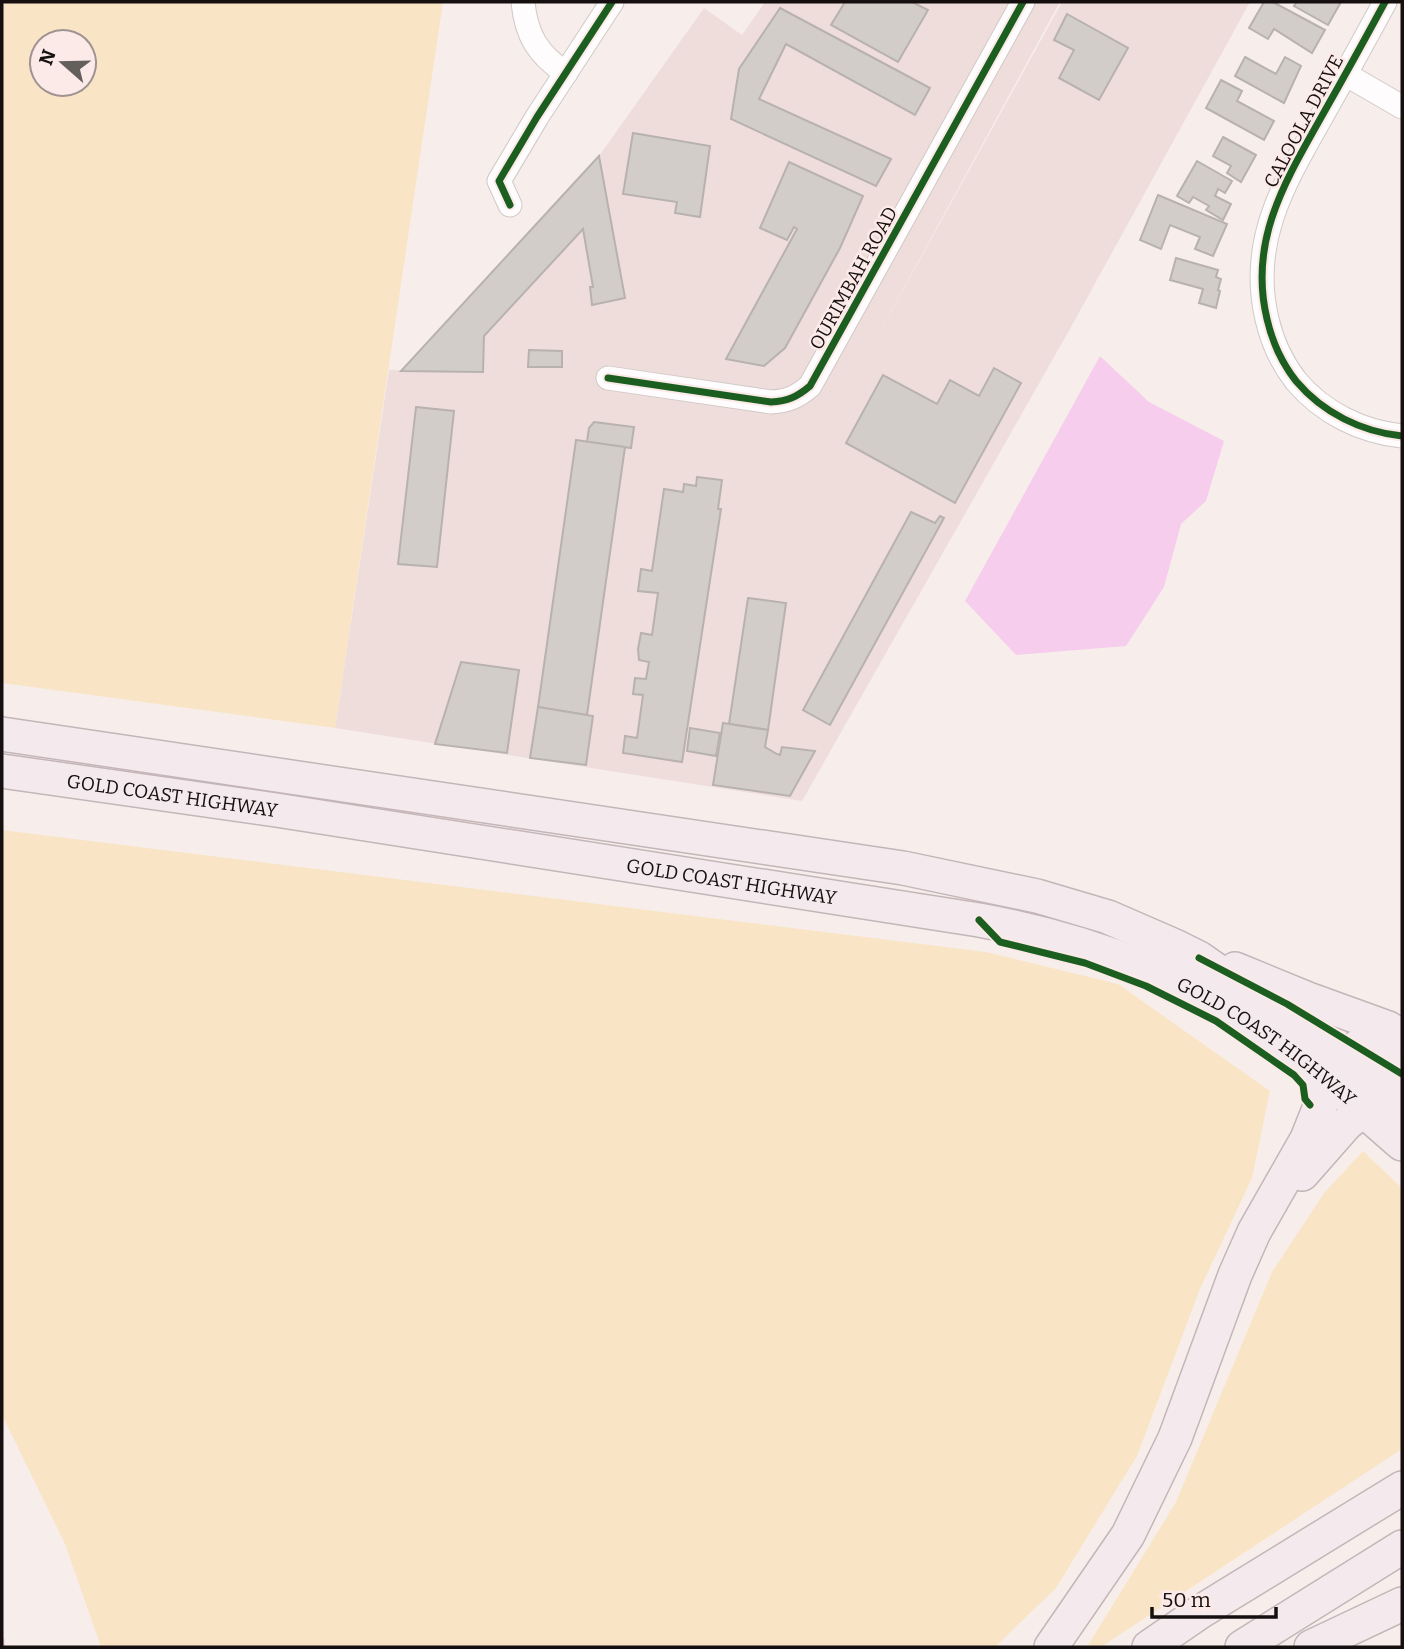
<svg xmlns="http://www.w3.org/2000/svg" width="1404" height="1649" font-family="Bitter,serif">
<rect width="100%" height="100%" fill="#f7eeec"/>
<!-- built -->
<polygon fill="#efdddb" points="765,2 1060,2 865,359 1062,2 1250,2 1070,329 802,801 335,728 389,370 401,370 599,156 704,8 742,35"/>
<!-- green -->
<g fill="#f9e5c6" fill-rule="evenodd">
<path d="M 2,2 L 443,2 L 335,728 L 2,683 ZM 42,42 L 84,42 L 84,84 L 42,84 Z"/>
<polygon points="2,830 986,952 1118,984 1270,1091 1252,1178 1200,1289 1137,1456 1056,1588 995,1647 101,1647 65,1544 2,1415"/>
<polygon points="1363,1151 1402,1188 1402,1449 1101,1647 1087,1647 1176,1502 1272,1272 1324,1193"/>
</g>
<!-- water -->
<polygon fill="#f6cded" points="1100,356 1149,402 1224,441 1206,501 1181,524 1164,587 1126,646 1016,655 965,601"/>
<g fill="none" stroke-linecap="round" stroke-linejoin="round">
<!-- stream -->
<polyline stroke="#f6cded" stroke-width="5" points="2,1640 3,1647"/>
</g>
<!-- building -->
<g fill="#d3cdca" stroke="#b8b2af" stroke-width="2">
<polygon points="845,2 912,2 928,10 898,62 831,25"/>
<polygon points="1264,2 1273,2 1325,30 1312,53 1274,29 1268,39 1249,28"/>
<polygon points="1297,2 1341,2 1328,25 1294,6"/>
<polygon points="780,8 930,88 915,115 786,44 759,99 891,159 876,186 731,119 739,69"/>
<polygon points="1067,14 1128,48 1099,100 1059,78 1074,50 1054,40"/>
<polygon points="1245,57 1276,74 1285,57 1301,66 1284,103 1235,76"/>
<polygon points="1221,80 1242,91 1237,101 1274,121 1264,140 1206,108"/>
<polygon points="633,133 710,146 700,217 675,213 677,202 623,194"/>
<polygon points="1223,137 1256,155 1241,182 1227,173 1231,166 1213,156"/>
<polygon points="599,156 625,298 592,305 590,287 593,287 583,229 484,336 483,372 401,371"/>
<polygon points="1197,161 1232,181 1225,193 1218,189 1215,196 1231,204 1223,220 1206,210 1209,206 1193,197 1189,203 1177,196"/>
<polygon points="789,162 863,196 840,248 785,348 764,366 726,359 797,229 794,227 787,240 760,228"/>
<polygon points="1158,195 1227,224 1213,256 1195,249 1200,237 1170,225 1161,249 1140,240"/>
<polygon points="1176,258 1218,270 1216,277 1221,279 1218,290 1220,291 1216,308 1199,303 1203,289 1170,280"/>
<polygon points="529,350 562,351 562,367 528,367"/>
<polygon points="994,368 1021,383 955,503 846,443 883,375 937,404 950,380 979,396"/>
<polygon points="416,407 454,411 437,567 398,564"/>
<polygon points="594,422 634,427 631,448 587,442 589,428"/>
<polygon points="576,440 625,447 587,715 538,707"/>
<polygon points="697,477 722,480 718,509 721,509 682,762 623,753 625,736 637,738 643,695 633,694 635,678 646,679 649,662 639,660 638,649 641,633 652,635 658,593 638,591 641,569 652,571 664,489 683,492 684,484 696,486"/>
<polygon points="911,512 935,523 940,516 944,518 830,725 803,710"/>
<polygon points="748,598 786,603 768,730 729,724"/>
<polygon points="461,662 519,670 507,753 435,744"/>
<polygon points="538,707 593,716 586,765 530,758"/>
<polygon points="723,723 768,730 765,747 777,754 780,755 782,747 815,751 790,796 713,785"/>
<polygon points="690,728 720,733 716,756 687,751"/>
</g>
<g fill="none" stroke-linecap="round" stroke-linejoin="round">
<defs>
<g id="minor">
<path d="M 523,2 C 526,35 538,55 566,73"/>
<path d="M 1385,2 C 1365,39 1344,77 1323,114 C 1286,180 1248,240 1267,319 C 1272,341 1282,363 1296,381 C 1323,413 1362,432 1402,436"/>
<polyline points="1345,74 1402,107"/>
<polyline points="510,205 499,181 537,117 612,2"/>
<path d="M 608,378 L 771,402 C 788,401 797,397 810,386 L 1023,2"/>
</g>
<g id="highway">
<polyline points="2,734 903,868 1037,896 1108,917 1177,947 1199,958 1322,1044 1402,1106"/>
<path id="s1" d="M 2,771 L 276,810 L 979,920 C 1095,941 1202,982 1296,1054 C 1333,1082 1367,1114 1402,1144"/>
<polyline points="1235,969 1308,999 1388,1028 1402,1037"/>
<polyline points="1357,1047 1402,1074"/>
<polyline points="1302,1174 1346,1124 1363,1110"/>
<polyline points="1051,1647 1128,1535 1175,1438 1235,1275 1254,1232 1307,1139 1321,1104 1318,1081 1310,1065"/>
<polyline points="1149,1647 1200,1612 1402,1488"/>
<polyline points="1242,1647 1402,1547"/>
<polyline points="1311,1647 1402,1604"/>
</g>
</defs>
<!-- minor casing -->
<use href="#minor" stroke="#d0c9c8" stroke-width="25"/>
<!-- highway casing -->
<use href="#highway" stroke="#c4b5b8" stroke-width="36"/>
<!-- minor -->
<use href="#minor" stroke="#fefcfc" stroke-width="23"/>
<!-- highway -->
<use href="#highway" stroke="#f4e9ec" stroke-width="33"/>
<defs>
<g id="cycleway">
<path d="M 1385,2 C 1365,39 1344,77 1323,114 C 1286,180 1248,240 1267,319 C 1272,341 1282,363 1296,381 C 1323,413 1362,432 1402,436"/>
<polyline points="510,205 499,181 537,117 612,2"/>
<path d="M 608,378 L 771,402 C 788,401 797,397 810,386 L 1023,2"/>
<polyline points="979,920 1000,942 1085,963 1146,986 1216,1021 1294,1075 1303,1085 1305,1099 1310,1105"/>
<polyline points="1199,958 1287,1004 1402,1074"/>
</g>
</defs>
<!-- cycleway casing -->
<use href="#cycleway" stroke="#fbeae8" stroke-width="11"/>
<!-- cycleway -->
<use href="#cycleway" stroke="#1b5e20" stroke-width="7"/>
</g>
<g text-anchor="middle" stroke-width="5" stroke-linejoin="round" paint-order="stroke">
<!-- street labels -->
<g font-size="19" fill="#15100f" stroke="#fbeae8">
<text transform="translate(1303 121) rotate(-62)" y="7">CALOOLA DRIVE</text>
<text transform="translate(853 278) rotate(-61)" y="7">OURIMBAH ROAD</text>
<text dy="7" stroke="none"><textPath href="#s1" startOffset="172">GOLD COAST HIGHWAY</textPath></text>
<text dy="7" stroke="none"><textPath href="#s1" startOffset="738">GOLD COAST HIGHWAY</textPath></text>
<text dy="7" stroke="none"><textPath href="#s1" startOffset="1304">GOLD COAST HIGHWAY</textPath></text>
</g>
</g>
<!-- border -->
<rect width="1404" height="1649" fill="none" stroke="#15100f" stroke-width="7"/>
<!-- north arrow -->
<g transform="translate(63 63) rotate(290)"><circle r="33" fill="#fbeae8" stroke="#9f9391" stroke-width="2"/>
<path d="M0-5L12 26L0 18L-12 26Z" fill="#645e5c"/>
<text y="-10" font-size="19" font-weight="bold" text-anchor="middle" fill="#15100f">N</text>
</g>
<!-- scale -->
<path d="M1152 1607v10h124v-10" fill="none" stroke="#15100f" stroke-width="3.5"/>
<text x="1162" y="1607" font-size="21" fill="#15100f" stroke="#fbeae8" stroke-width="5" paint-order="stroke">50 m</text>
</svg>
